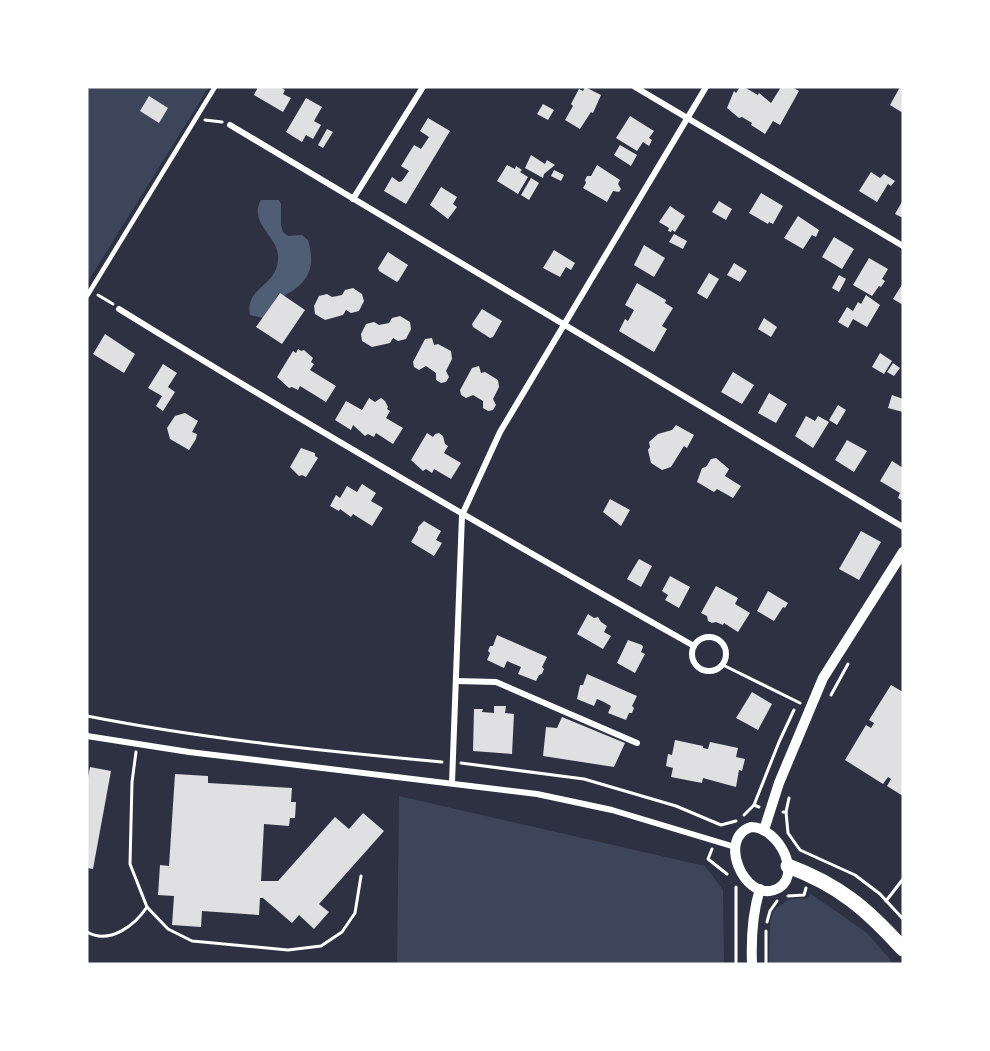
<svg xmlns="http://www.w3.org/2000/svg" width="990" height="1051" font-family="'Exo 2',sans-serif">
<rect width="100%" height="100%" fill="#2d3142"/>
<!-- green -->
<g fill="#3c4559">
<polygon points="87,87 209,87 87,283"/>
<polygon points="399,796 705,866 723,890 724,964 397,964"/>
<polygon points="811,894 867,933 894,964 769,964 770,924 773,911 789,899 808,898"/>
</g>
<!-- water -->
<path fill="#4f5d75" d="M 261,200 L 279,200 L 281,204 L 281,225 L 283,232 L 288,236 L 302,235 L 308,240 C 316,268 309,282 284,296 L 279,293 L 263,318 L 250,315 C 244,286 280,287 278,255 C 277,237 248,221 261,200 Z"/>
<!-- building -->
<g fill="#e0e0e3">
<polygon points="258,87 280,87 285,90 283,94 291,98 283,112 254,95"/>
<polygon points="585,87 601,95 593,113 591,112 580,129 565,120 573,106 571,104 579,89 583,91"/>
<polygon points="740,87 744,87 758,95 759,93 771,103 781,87 792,87 799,91 780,125 773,121 765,134 751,125 752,123 742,117 739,118 727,108 734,91 736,93"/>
<polygon points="900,87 903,87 903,113 890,105"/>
<polygon points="149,96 168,108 159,123 140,111"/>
<polygon points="306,98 322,107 314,121 321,125 313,139 306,135 302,142 286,132"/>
<polygon points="543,104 554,110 548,120 537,114"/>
<polygon points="630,116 654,131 649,138 652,140 649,146 643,142 637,151 616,138"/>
<polygon points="428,118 450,131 406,204 384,191 392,177 399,182 402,181 409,171 401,166 414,145 421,149 429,137 420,131"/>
<polygon points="327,129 333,132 323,148 318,145"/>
<polygon points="620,145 637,155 631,166 614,155"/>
<polygon points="531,155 545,164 547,160 555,165 544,174 543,178 525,168"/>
<polygon points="507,165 515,169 516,166 522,170 520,172 528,177 518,194 497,181"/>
<polygon points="597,165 620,180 618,184 621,189 619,192 613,191 607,202 583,188 586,183 585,180 587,176 591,176"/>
<polygon points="554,170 564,175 561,181 551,176"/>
<polygon points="871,172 880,178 884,174 895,181 891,186 888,184 877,202 859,191"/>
<polygon points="531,178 539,183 529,200 521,195"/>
<polygon points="441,187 457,197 453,204 457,207 448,219 430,205"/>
<polygon points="761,193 783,206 773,224 769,222 768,224 749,213"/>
<polygon points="903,200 903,218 895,214"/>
<polygon points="719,201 732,209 726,220 712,212"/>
<polygon points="670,206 685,216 675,232 672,230 671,232 668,231 669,228 659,222"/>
<polygon points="798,216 819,230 816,237 812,235 803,249 784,238"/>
<polygon points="674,234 687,241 683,249 669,242"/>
<polygon points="834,237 854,249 842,269 822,257"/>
<polygon points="644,245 665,258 654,277 634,265"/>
<polygon points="554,250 575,263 571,270 566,267 560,277 543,268"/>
<polygon points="388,252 408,265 399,280 397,282 379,271 378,268"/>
<polygon points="869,258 888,269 882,279 885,281 881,287 879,286 872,296 853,285"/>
<polygon points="734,263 747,271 740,282 727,275"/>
<polygon points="709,273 719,279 707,299 697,293"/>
<polygon points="839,275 846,279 839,292 832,288"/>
<polygon points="637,283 666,300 665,303 673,308 662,326 667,329 654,352 619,331 625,319 628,321 634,310 625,305"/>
<polygon points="903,283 903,305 893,299"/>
<polygon points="353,288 362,294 364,301 359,311 351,313 346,310 343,315 325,320 315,314 314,306 319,296 327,294 332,297 342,295 345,290"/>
<polygon points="280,293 305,310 282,344 256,327"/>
<polygon points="866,295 880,305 867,327 853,319 848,328 838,322 847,307 853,311 858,302 861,304"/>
<polygon points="482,309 502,321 493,337 490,338 473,327 472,324"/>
<polygon points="400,316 410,322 411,329 406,339 398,341 393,338 390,343 372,347 362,341 361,334 366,324 374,322 379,325 389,323 392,318"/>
<polygon points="764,318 777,327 771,337 758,329"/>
<polygon points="105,334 135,354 124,373 93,354"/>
<polygon points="432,338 434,345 438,344 451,351 452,359 446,371 449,377 446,382 441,383 436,380 436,373 426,366 419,370 414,367 413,362 425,339"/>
<polygon points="298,349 301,351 304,350 313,358 311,362 314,364 310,370 336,386 326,402 300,386 298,390 292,387 289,388 277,377 293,351 296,353"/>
<polygon points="880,353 892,361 884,374 872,367"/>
<polygon points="893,363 900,368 894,376 887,372"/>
<polygon points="163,364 177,373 168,387 175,392 163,411 156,406 162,396 148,388"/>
<polygon points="479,366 481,373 485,372 498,380 499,387 493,399 496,405 493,410 488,411 483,408 483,401 473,395 466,398 461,395 460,390 472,368"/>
<polygon points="733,372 754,385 742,404 721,392"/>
<polygon points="769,393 787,404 776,423 758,413"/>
<polygon points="892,395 903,399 903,412 888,408"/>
<polygon points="369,398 375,402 381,398 385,401 388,407 387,409 390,411 386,418 403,428 393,444 376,433 374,437 368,434 365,436 353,425 351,430 335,420 346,401 362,410"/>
<polygon points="838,405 846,410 837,425 829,420"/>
<polygon points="185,413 198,421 192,432 197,434 196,439 189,450 170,439 167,428 175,416"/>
<polygon points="806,416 815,421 818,416 829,422 813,448 795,436"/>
<polygon points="676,425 694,435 687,448 684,446 671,467 662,470 651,463 648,450 650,447 649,442 658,434 672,430"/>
<polygon points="427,433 433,437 435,434 439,433 443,436 445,444 448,446 444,453 461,463 451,479 434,469 432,473 426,469 423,471 411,460"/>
<polygon points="847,440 867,451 854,472 835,460"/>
<polygon points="301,448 315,453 315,456 318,458 306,477 302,475 299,476 290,467"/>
<polygon points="716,458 729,469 725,476 741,486 733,498 717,489 714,492 697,482 702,468 706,467 711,459"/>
<polygon points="892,461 903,468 903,501 898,498 900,493 880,481"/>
<polygon points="362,484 376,493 371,501 383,508 372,526 353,514 351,517 340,509 339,511 330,506 336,495 340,498 347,486 357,492"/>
<polygon points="610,499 630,510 621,526 603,512"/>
<polygon points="424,521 441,531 436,540 442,543 434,556 411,542 418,530 418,527"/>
<polygon points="861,531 881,542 859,580 839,569"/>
<polygon points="639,559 652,566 641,587 627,579"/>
<polygon points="670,576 690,587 679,608 665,600 668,595 662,591"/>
<polygon points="716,586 738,598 735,604 750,613 738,632 724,623 723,625 716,622 712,623 708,621 707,616 701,613"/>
<polygon points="768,591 788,603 785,608 783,607 774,621 757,611"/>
<polygon points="588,614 594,618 598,617 601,622 607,626 604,632 611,636 603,649 577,634"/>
<polygon points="497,635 547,657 542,667 544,669 542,674 539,675 536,681 518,674 521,667 507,661 504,668 487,660 490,653 488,651 490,646 493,646"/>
<polygon points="628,640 642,645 643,647 641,652 645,654 635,673 617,663"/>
<polygon points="587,674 637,696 632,706 634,708 632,713 629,713 626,720 608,713 611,706 604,702 597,699 594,706 577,699 580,685 583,685"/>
<polygon points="891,685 903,692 903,796 887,786 891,779 888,777 883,784 845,760 866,725 871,728 874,723 869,720"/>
<polygon points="752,692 772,704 758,730 736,718"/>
<polygon points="494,706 506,706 505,713 514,714 512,754 473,751 474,709 483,709 482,712 494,713"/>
<polygon points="562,717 625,743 614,767 543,756 546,727 557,728"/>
<polygon points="675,740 703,746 703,748 708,749 710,742 738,748 736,757 745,759 742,771 739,770 736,787 703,778 702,783 671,777 673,768 666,766 668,754 672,755"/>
<polygon points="90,767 111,771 93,869 87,868 87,782"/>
<polygon points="175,774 208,776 208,783 292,788 291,802 296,802 295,818 290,818 289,826 264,824 261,881 278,881 335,817 349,829 363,813 384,831 319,904 329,912 314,929 299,915 292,923 263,898 260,898 259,915 202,911 201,927 172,925 174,896 158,895 160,865 169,866"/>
</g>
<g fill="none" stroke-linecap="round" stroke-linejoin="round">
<!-- path -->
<g stroke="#fff" stroke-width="3">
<polyline points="205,120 222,122"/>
<polyline points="98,295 113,304"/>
<polyline points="723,665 800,703"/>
<polyline points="831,695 848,664"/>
<path d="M 87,716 C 204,739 323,751 442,762"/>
<polyline points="136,752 132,782 130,864 147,907 168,929 192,941 288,950 321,946 342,932 355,913 361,876"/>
<polyline points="461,763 584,779 676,806 721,825 736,821"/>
<polyline points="754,805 779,742 794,710"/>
<polyline points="783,812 786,812 788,833 800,850 855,875 880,894 903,919"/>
<polyline points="786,812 789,798"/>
<polyline points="744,815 754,805 759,807"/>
<polyline points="712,849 708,859 727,874"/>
<polyline points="788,896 804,895 806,888"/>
<polyline points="886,901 903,879"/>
<polyline points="767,922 770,911 777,901"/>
<path d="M 87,932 C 110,945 135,925 147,907"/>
<polyline points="736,964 736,887"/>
<polyline points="766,964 766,931"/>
</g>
<!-- service -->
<polyline stroke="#fff" stroke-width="4.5" points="87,296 215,87"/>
<!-- minor -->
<g stroke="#fff" stroke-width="6">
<polyline points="635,87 903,246"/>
<polyline points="230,125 903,527"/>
<polyline points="353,199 423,87"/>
<path d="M 119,309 C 308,426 501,537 694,646"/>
<circle cx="709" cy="654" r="17"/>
<polyline points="456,681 496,682 637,743"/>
<polyline points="87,736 189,752 537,794 612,810 735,847"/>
<polyline points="452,783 462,515 500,432 706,87"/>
</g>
<!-- tertiary -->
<g stroke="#fff" stroke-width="10">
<path d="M 751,827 C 780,827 805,880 774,890 C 744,900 717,838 751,827 Z"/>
<polyline points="764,830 779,783 823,678 903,552"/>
<path d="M 752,964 C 751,938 752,914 760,889"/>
</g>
<!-- trunk -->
<path stroke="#fff" stroke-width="15" d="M 788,866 C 839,885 867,909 903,949"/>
</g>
<!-- border -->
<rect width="990" height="1051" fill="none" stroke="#ffffff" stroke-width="177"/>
</svg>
